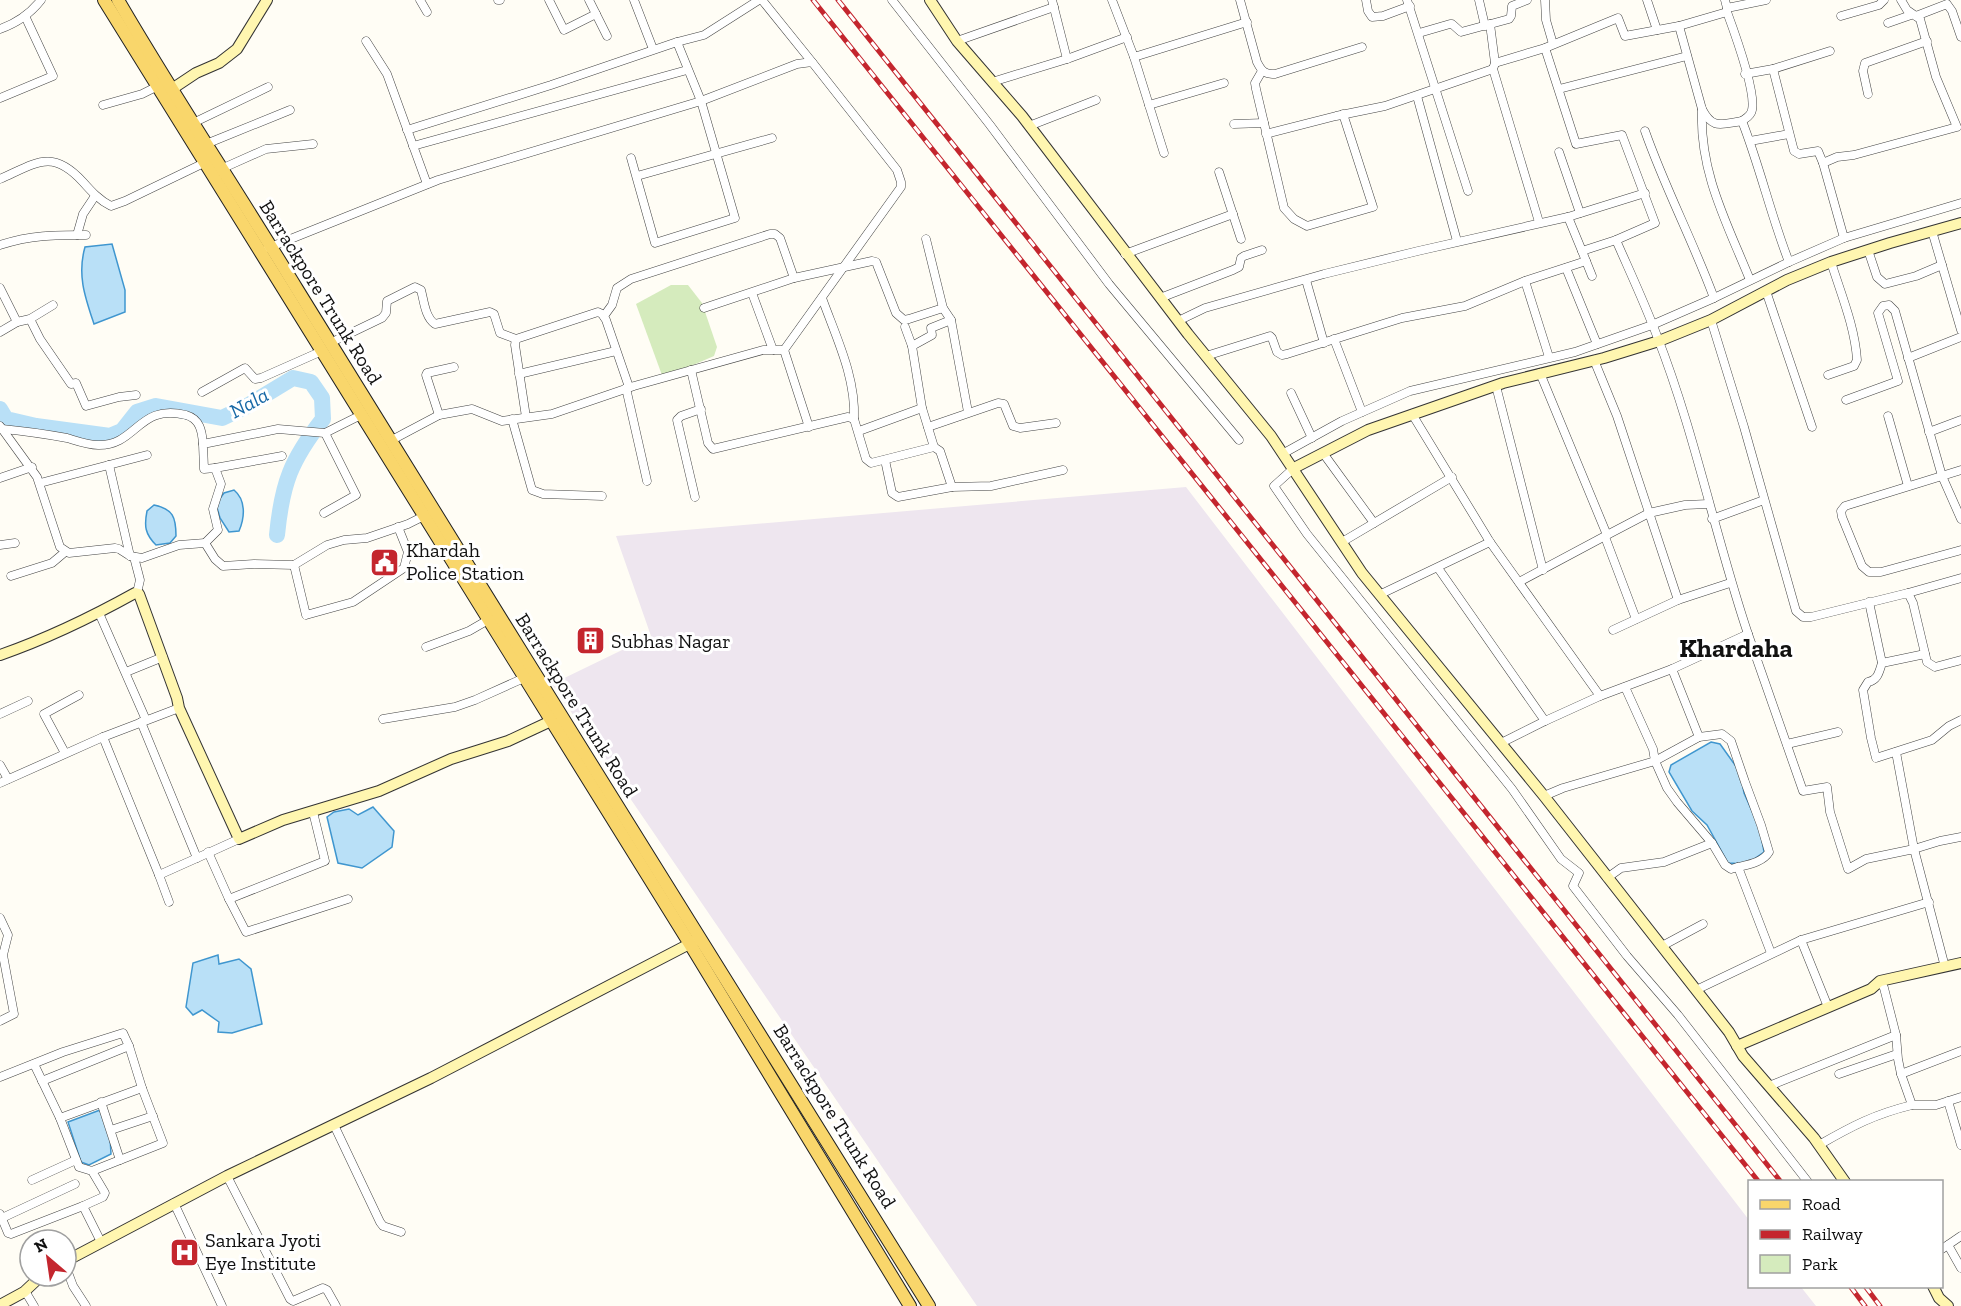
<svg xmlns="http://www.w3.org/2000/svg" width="1961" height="1306" font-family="'Zilla Slab',serif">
<rect width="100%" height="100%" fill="#fffdf5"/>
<!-- industrial -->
<polygon fill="#eee6ef" points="1186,487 1749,1220 1750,1286 1801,1287 1816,1306 977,1306 552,684 651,636 616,536"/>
<!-- park -->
<polygon fill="#d5ebbd" points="671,285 688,285 702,303 717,347 714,356 663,378 636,304"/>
<!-- water -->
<g fill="#b9e0f7" stroke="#3f96cf" stroke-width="1.5">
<path d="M 112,244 L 125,290 L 125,312 L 94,324 C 85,297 77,275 85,247 Z"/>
<path d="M 234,490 C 246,500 245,517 239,531 L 229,532 L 220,518 L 216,504 L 224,493 Z"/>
<path d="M 154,505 C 173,509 176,517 176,536 L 170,543 L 156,545 C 145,534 144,526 147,511 Z"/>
<polygon points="1711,742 1720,744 1740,772 1744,793 1760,829 1764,852 1747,864 1728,863 1707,825 1692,811 1669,772 1671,765"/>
<polygon points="373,807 394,831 392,847 362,868 338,863 327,817 334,812 349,809 358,815"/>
<polygon points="218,955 219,964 239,959 251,969 262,1024 232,1033 218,1032 219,1022 202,1010 193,1015 186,1007 193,963"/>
<polygon points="100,1110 110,1137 111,1154 89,1165 81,1162 68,1122"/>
</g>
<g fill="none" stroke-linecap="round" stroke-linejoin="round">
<!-- river -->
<path stroke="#b9e0f7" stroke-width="16" d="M 0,409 L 6,419 L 36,426 L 110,436 L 122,431 L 137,412 L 156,406 L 222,418 L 247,406 L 293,378 L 311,382 L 322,398 L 323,419 C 291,460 282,483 277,535"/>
<defs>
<g id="street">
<polyline points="420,0 427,12"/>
<polyline points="498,0 500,0"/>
<polyline points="549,0 564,30 596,14"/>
<polyline points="589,0 607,36"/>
<polyline points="634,0 653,49"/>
<polyline points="762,0 812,62"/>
<polyline points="892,0 990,125 1109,284 1239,440"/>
<polyline points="1052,0 1067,59"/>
<polyline points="1112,0 1134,57 1247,22"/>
<path d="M 1240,0 L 1257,62 C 1262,72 1265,74 1275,74 L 1362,47"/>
<polyline points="1366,0 1368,11 1372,17 1383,16 1410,6"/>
<polyline points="1407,0 1468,191"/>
<polyline points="1479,0 1485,26"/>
<polyline points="1545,0 1546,20 1553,44"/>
<polyline points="1647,0 1657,30"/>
<polyline points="1725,0 1727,8 1766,0"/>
<polyline points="1901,0 1907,10 1920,19 1936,77 1957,127 1854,155 1837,157 1823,163 1844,238 1961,203"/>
<path d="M 1727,12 C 1734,31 1756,92 1752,110 C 1751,116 1746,118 1742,121 C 1760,167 1771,216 1789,262 L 1844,238"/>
<polyline points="1841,16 1879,5 1884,0"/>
<polyline points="1916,16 1947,4 1952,11 1961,37"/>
<polyline points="1888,23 1911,15"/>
<polyline points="1490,24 1495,63 1493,69 1539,222"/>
<path d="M 1679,26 L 1702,109 C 1713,130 1721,124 1742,121"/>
<path d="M 0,29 C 17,23 30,14 41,0"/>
<polyline points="1419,33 1450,24 1452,24 1461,32 1509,19 1511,16 1512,6 1527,0"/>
<polyline points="366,41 387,74 427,184"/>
<polyline points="957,41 1054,7"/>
<polyline points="677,42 704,35 759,0"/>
<path d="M 1545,48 L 1576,144 L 1622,135 L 1655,223 L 1616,240 C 1630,272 1645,304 1657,336 C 1695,433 1715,536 1748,634"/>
<polyline points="1134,57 1164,153"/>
<polyline points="1495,63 1545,48 1618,18 1625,36 1679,26 1727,12 1727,9"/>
<polyline points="1773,69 1794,151 1799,154 1818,151 1823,163"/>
<polyline points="1262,71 1255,83 1256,89 1284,208 1294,219 1307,226 1373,207 1343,114"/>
<polyline points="1745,74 1773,69 1830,51"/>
<polyline points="992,82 1067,59 1127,37"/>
<polyline points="1559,89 1687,56"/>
<polyline points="1868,94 1863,71 1865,63 1927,41"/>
<polyline points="1417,96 1457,241"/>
<polyline points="0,98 53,76 25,16"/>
<polyline points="103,105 142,94 158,86"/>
<polyline points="1149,105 1224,83"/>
<path d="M 1702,109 C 1699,172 1727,223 1750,280"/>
<polyline points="193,123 268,87"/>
<polyline points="1234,124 1264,123"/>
<polyline points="1029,126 1096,100"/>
<polyline points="407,130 551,85 677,42 701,101 735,218 655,243 631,158"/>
<path d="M 1645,131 C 1665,188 1693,241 1714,298 L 1789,262"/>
<polyline points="1266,134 1336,116 1385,106 1493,69"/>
<polyline points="1750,141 1789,134"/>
<polyline points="206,144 290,110"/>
<polyline points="413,146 687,70"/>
<polyline points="1559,152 1580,213"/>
<polyline points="221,169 266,149 313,144"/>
<polyline points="1219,172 1241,239"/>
<polyline points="637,176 772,138"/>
<path d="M 0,179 C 36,163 52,148 83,182 C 91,191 99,200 111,206 L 125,201 L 206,162"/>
<polyline points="1568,217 1582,251"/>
<polyline points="1932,231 1961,330"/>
<polyline points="77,235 83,214 95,196"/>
<polyline points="926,239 943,308 951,320 968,412"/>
<path d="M 0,245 C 31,235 54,235 86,235"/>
<polyline points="268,248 438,180 701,101 797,64 812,62 897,170 901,182 901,187 784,350"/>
<polyline points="1868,250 1877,277 1885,284 1916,276 1942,265"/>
<polyline points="1125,254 1233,214"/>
<polyline points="1566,268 1597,344"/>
<polyline points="1592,276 1582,251 1616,240"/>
<polyline points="1306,280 1324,343"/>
<polyline points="1525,281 1549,357"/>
<polyline points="0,288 17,322 30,319 53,305"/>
<polyline points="1766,291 1812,427"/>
<polyline points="752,293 773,350"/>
<path d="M 822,298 C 836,337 856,377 854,419"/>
<polyline points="1160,298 1233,270 1239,267 1241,258 1244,256 1262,250"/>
<polyline points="704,308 794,278 872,261 876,262 896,313 904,320 909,319 943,308"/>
<polyline points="604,316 612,305 617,288 631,279 770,234 775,234 780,238 794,278"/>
<polyline points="30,319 40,339 71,384 76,383 86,406 119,397 136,395"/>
<polyline points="1711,320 1744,427 1796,611 1803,617 1811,617 1908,593 1913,603 1927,662 1935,667 1961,660"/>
<polyline points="1178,321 1205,308 1324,274 1418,251 1568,217 1645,193"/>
<polyline points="905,327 912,346 932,335 931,328 951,320"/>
<polyline points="0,332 17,322"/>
<polyline points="1334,339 1362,412"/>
<path d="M 330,343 L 382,318 L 386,313 L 387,301 L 415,287 L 421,290 C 424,301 425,317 435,324 L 490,312 L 494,314 L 500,333 L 516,339"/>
<polyline points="912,346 922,408 934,447"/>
<polyline points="1206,356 1270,336 1272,338 1277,352 1282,355 1287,354 1402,318 1465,306 1525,281 1586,261"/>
<polyline points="1908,358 1961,337"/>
<polyline points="1594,360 1617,416 1678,600"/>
<polyline points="691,370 708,443 713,449 848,417 854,419 866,459 871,463 934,447 940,451 952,487"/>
<polyline points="1540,373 1607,535 1649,513 1685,505 1708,504"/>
<polyline points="519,374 616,351"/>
<path d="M 1828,375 L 1854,366 L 1857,360 C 1855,327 1841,294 1831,262"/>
<polyline points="1496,386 1543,570"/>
<polyline points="626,388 647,481"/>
<polyline points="202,392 245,368 255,379 261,378 322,351"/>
<polyline points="1291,393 1312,438"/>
<polyline points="1846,400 1898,381 1878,313 1883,306 1889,305 1895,311 1942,476 1961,519"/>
<polyline points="1412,414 1490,542 1600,696 1672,669 1748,634 1803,791 1827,787 1830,812 1848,869 1866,859 1914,849 1945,967"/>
<polyline points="439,415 426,375 427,373 454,367"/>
<polyline points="1888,416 1908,486"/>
<polyline points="526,417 515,345 516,339 598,312 602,314 606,320 629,387"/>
<polyline points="512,419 532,490 543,494 602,496"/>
<polyline points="0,426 37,477 60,547 69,553 115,548 119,549 130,556 142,558 179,545 205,543 215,559 223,566 254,564 294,565 327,545 344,540 367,538 408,524 426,515"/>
<polyline points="928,427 998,403 1004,404 1013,426 1020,428 1056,423"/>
<path d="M 2,429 C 24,431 45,434 67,438 C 77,441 88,445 98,445 C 137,446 138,403 186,415 C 200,419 202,431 203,444"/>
<polyline points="859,431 922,408"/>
<polyline points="1929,432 1961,420"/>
<polyline points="390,441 439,415 472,409 502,421 552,414 634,386 763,350 784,350 809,427"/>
<polyline points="1284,453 1342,421 1410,391 1575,352 1652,325 1714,298"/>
<polyline points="1323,453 1374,523"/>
<polyline points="885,460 892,493 898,497 952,487 991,486 1063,470"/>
<polyline points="109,465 130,556"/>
<polyline points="215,468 282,456"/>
<polyline points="1294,468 1274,486 1307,534 1512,789 1561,859 1579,873 1573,886 1627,956 1678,1015 1808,1182"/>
<polyline points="1961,470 1845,506 1841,511 1842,517 1862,566 1869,572 1881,572 1961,550"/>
<polyline points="0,478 32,467"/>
<polyline points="40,483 147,455"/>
<polyline points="695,497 677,420 681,416 701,409"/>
<polyline points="324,513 356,495 325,433 361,415"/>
<polyline points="1712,519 1764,500"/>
<polyline points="1605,537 1636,619"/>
<polyline points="1342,542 1452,477"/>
<polyline points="205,543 218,530 213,509 221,484 215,468 204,469 203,444 278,429 325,433"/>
<polyline points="0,545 15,543"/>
<polyline points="134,557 140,580 137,593"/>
<polyline points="294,565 306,615 353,602 404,568 408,552 398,527"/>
<polyline points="1438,568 1545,721 1600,696"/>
<polyline points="11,576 52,563 65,552"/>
<polyline points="1519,582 1607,535"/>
<polyline points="1908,593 1961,578"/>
<polyline points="1381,594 1490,542"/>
<polyline points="1869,602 1882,663"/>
<polyline points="99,613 146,720"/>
<polyline points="1613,630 1678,600 1730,583"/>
<polyline points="426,647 469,631 488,620"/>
<path d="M 1925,654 L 1882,663 C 1879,672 1878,680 1868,682 L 1863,690 L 1871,738 L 1876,758 L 1932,740 L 1949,726 L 1961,720"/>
<polyline points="1672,669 1699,737"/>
<polyline points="126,672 163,657"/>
<polyline points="0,714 28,701"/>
<polyline points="383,719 455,707 475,700 524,678"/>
<polyline points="141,722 197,858 239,839"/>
<polyline points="103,737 159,875"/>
<polyline points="1501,743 1545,721"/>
<polyline points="1787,744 1838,732"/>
<polyline points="1896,752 1914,849 1940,841 1961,837"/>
<polyline points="65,753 44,714 79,695"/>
<polyline points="0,765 8,779"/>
<polyline points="0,783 103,737 179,708"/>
<path d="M 1544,796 L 1563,788 L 1655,761 L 1699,737 L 1722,734 L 1731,741 L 1745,782 L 1761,825 L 1769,852 C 1762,864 1743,865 1731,869 L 1725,865 L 1712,843 L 1677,802 L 1667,788 L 1655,761 L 1653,749 L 1625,687"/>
<polyline points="208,852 229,899 246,932 348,899"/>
<polyline points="1738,867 1771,953"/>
<polyline points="1607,878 1621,868 1664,862 1712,843"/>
<polyline points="229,899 325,861 313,812"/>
<polyline points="169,902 159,875 197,858"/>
<polyline points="0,918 8,935 3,955 14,1014 0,1021"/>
<polyline points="1801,940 1828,1007"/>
<polyline points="1662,946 1703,924"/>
<polyline points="1880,981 1884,988 1896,1035 1898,1059 1901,1074 1912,1105 1936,1105 1961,1097"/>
<polyline points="1696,990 1801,940 1929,902"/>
<polyline points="34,1064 60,1118"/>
<polyline points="1839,1074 1897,1054"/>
<polyline points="1901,1074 1961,1051"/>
<polyline points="0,1077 63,1052 123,1033 129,1046 142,1088"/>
<polyline points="42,1081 129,1046"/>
<polyline points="1769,1086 1896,1035"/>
<polyline points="1948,1101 1961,1145"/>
<polyline points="101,1102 120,1160"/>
<polyline points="334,1125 380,1222 383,1226 401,1232"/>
<polyline points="111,1130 153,1116"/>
<path d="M 1819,1145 C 1852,1126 1875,1114 1912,1105"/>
<polyline points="92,1171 163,1143 142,1088 60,1118 79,1167 92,1171 105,1193 103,1197 83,1206 101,1242"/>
<polyline points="227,1176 290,1299 293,1301 323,1288 327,1290 336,1306"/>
<polyline points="32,1180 76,1160"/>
<polyline points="174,1203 222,1306"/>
<polyline points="0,1214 8,1233 11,1234 83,1206"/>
<polyline points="2,1218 75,1184"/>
<polyline points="1948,1245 1961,1268"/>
<polyline points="1942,1249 1961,1236"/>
<polyline points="66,1267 73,1286 86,1306"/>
<polyline points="25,1291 34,1306"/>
</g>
<g id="secondary">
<polyline points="930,0 957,41 1022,116 1188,334 1271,436 1362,573 1544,796 1729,1032 1743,1056 1814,1138 1845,1182"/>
<polyline points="166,93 196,73 219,63 237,49 267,0"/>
<polyline points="1294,468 1368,430 1503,383 1604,358 1659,341 1711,320 1787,280 1831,262 1890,243 1961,223"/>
<path d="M 0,655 C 49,638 90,618 135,593 L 139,594 L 177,698 L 179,708 L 239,839 L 283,820 L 379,791 L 451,759 L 508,741 L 551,721"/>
<polyline points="1737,1046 1871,989 1880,981 1961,963"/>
<polyline points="66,1261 227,1176 431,1078 697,940"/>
<polyline points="1933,1286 1939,1298 1948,1306"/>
<polyline points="0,1305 24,1292 41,1276"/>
</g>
<g id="primary">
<polyline points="104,0 690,944 910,1306"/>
<path d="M 118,0 C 175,98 238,192 297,289 C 506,629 719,967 929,1306"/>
</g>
</defs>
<!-- street casing -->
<use href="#street" stroke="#444" stroke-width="9"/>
<!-- secondary casing -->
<use href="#secondary" stroke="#333" stroke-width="12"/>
<!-- primary casing -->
<use href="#primary" stroke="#222" stroke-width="14"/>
<!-- street -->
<use href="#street" stroke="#fff" stroke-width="8"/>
<!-- secondary -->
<use href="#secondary" stroke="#fff6b0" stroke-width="10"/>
<!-- primary -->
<use href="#primary" stroke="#f9d66b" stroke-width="12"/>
<defs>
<g id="rail">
<polyline points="813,0 1759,1182"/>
<polyline points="838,0 1781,1182"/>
<polyline points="1850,1286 1865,1306"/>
<polyline points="1865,1286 1880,1306"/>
</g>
</defs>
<!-- rail casing -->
<use href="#rail" stroke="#c4262e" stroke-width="5"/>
<!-- rail -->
<use href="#rail" stroke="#fff" stroke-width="3" stroke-dasharray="9" stroke-linecap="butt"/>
</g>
<!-- icons -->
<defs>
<symbol id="civic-square" viewBox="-11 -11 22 22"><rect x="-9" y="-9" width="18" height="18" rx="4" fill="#c4262e" stroke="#fff"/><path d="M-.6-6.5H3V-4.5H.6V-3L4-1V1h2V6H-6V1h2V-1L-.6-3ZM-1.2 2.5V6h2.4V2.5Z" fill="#fff"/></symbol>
<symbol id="building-square" viewBox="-11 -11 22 22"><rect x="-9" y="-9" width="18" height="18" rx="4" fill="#c4262e" stroke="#fff"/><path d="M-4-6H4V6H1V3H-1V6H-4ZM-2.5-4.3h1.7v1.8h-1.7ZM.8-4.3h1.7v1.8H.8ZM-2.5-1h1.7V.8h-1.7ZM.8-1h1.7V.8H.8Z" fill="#fff"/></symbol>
<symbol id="hospital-square" viewBox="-11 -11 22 22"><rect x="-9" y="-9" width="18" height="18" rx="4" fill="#c4262e" stroke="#fff"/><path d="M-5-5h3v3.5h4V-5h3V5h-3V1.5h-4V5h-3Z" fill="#fff"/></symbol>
</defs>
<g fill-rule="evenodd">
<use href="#civic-square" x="368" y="546" width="33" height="33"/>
<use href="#building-square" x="574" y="624" width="33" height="33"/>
<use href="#hospital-square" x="168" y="1236" width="33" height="33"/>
</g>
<g text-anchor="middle" stroke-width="6" stroke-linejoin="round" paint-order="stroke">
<!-- street labels -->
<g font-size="20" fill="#111" stroke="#fff">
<text transform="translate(321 292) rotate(58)" y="7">Barrackpore Trunk Road</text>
<text transform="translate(577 705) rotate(58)" y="7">Barrackpore Trunk Road</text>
<text transform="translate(835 1116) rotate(58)" y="7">Barrackpore Trunk Road</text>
</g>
<!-- poi labels -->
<g font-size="20" fill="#111" stroke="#fff" text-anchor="start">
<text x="406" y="557">Khardah<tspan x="406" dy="23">Police Station</tspan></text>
<text x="611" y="648">Subhas Nagar</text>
<text x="205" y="1247">Sankara Jyoti<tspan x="205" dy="23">Eye Institute</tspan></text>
</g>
<!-- water labels -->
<g font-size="21" font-style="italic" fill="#1768a6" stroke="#fff">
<text transform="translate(249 403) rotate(-29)" y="7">Nala</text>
</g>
<!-- district labels -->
<g font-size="26" font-weight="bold" fill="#111" stroke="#fff">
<text x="1736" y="657">Khardaha</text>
</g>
</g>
<!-- legend -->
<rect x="1748" y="1180" width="195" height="108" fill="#ffffff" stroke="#a0a0a0" stroke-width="1.5"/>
<rect x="1760" y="1200" width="30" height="9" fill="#f9d66b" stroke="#a0a0a0" stroke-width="1.5"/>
<text x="1802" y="1210" font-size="18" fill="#111111">Road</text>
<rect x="1760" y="1230" width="30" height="9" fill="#c4262e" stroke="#a0a0a0" stroke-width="1.5"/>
<text x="1802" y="1240" font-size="18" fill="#111111">Railway</text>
<rect x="1760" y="1255" width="30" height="18" fill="#d5ebbd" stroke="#a0a0a0" stroke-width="1.5"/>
<text x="1802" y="1270" font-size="18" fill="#111111">Park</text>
<!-- north arrow -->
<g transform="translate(48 1258) rotate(331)"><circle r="28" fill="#ffffff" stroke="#a0a0a0" stroke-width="1.5"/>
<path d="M0-4.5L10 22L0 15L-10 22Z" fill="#c4262e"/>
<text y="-9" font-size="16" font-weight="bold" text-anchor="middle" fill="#111111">N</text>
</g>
</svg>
